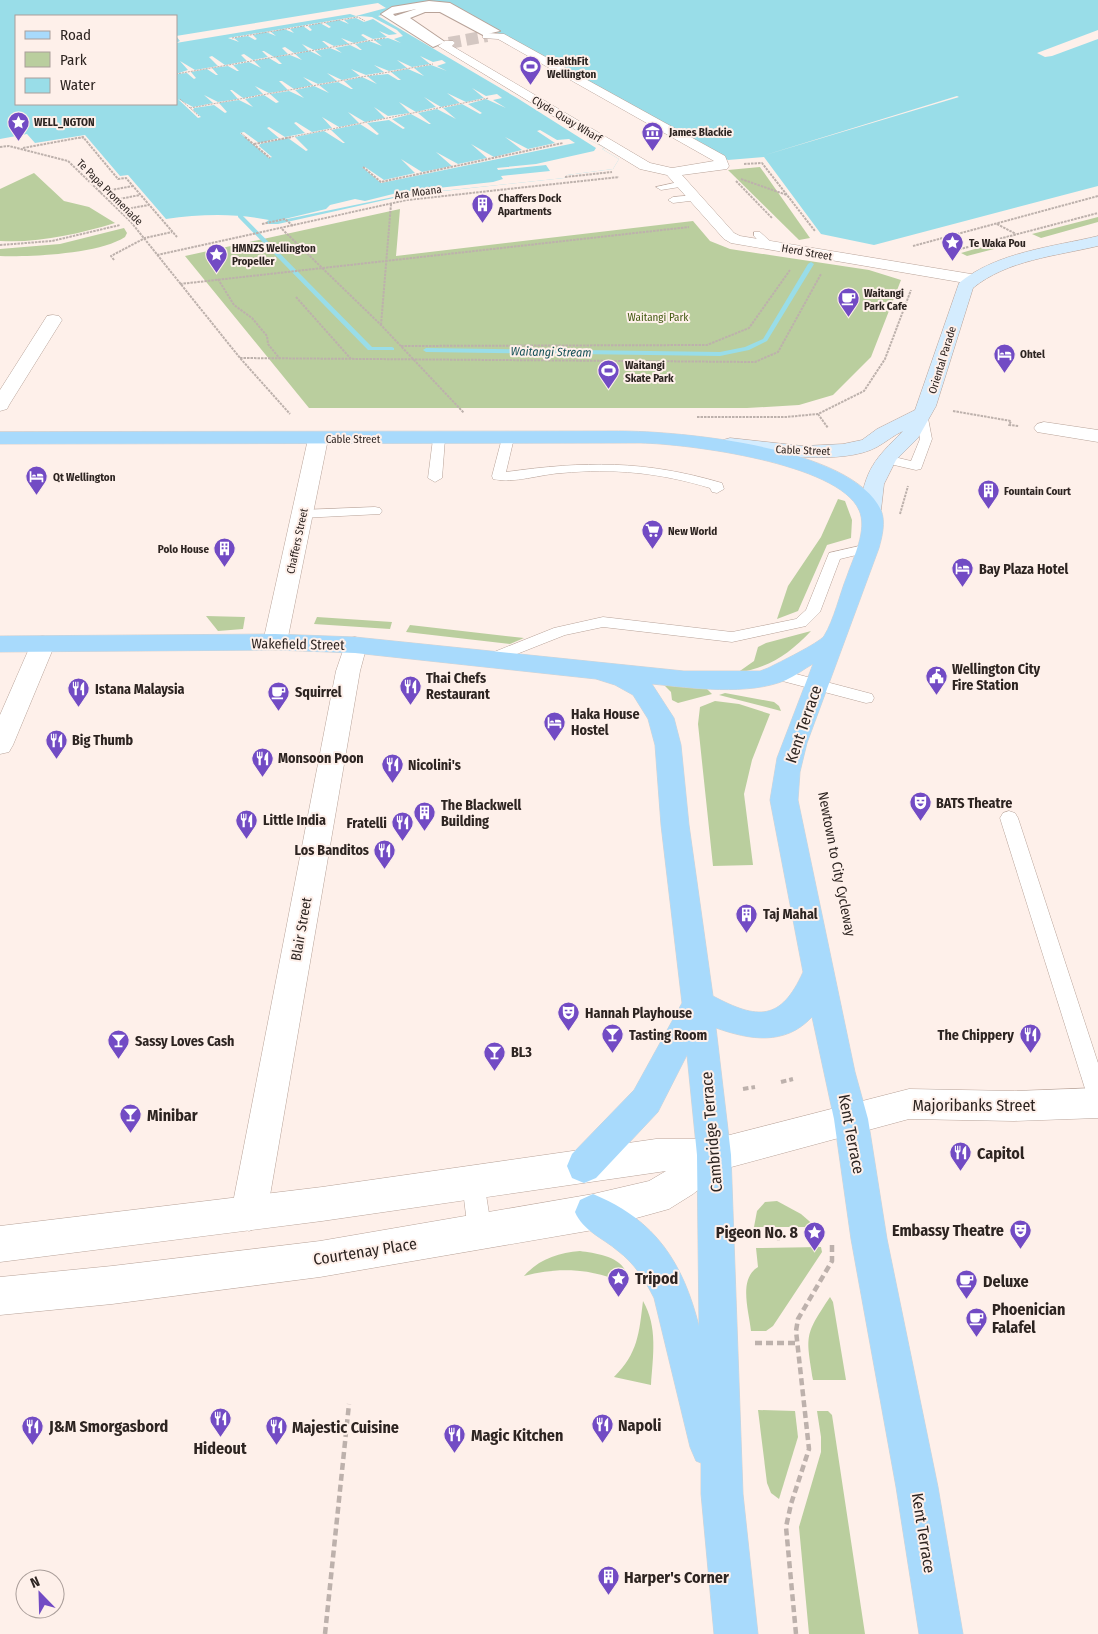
<svg xmlns="http://www.w3.org/2000/svg" width="1098" height="1634" font-family="'Fira Sans Condensed',sans-serif">
<rect width="100%" height="100%" fill="#fef0ea"/>
<!-- green -->
<g fill="#bace9e">
<polygon points="760,167 810,238 799,240 728,170"/>
<path d="M 34,173 L 64,201 L 89,207 L 115,223 C 78,234 40,243 0,241 L 0,189 Z"/>
<polygon points="400,209 396,256 693,221 710,241 730,249 869,270 901,280 871,357 833,395 799,405 747,408 309,408 185,256"/>
<polygon points="1098,217 1098,222 1041,238 1032,234"/>
<path d="M 124,228 L 127,233 L 125,237 C 99,254 31,257 0,256 L 0,249 L 60,244 Z"/>
<polygon points="1013,238 1021,242 967,256 961,253"/>
<polygon points="838,499 845,501 852,520 851,538 827,545 798,611 777,619 788,586 821,537"/>
<polygon points="206,616 245,617 243,629 218,631"/>
<polygon points="317,617 392,622 390,629 314,624"/>
<polygon points="410,625 524,638 510,644 406,632"/>
<path d="M 811,631 C 788,655 770,667 737,673 L 754,661 L 758,647 L 766,643 Z"/>
<polygon points="663,684 707,689 712,694 678,703 672,700 671,692"/>
<polygon points="725,693 774,702 779,706 781,711 719,695"/>
<polygon points="715,701 739,704 770,714 752,760 744,794 753,865 713,866 698,724 700,707"/>
<polygon points="777,1201 801,1214 816,1227 754,1227 757,1211 765,1202"/>
<path d="M 821,1247 L 822,1252 L 773,1326 L 766,1331 L 751,1331 C 749,1311 738,1279 758,1267 L 756,1248 Z"/>
<path d="M 580,1251 C 594,1253 618,1256 625,1270 L 621,1282 C 591,1268 556,1267 524,1276 C 539,1259 558,1253 580,1251 Z"/>
<path d="M 830,1297 L 833,1302 L 846,1380 L 813,1380 C 806,1335 804,1336 830,1297 Z"/>
<path d="M 643,1301 C 658,1327 653,1356 651,1385 L 614,1377 C 638,1353 639,1334 643,1301 Z"/>
<polygon points="758,1410 795,1411 798,1437 779,1499 771,1493 767,1483"/>
<polygon points="817,1411 828,1411 832,1415 865,1634 809,1634 799,1527 821,1452 821,1437"/>
</g>
<!-- water -->
<path fill="#99dde8" fill-rule="evenodd" d="M 0,0 L 1098,0 L 1098,186 L 874,245 L 821,234 L 764,157 L 728,160 L 447,5 L 429,4 L 386,15 L 518,94 L 516,96 L 519,96 L 591,139 L 589,140 L 605,148 L 602,149 L 619,159 L 613,169 L 567,175 L 564,178 L 407,195 L 278,224 L 268,224 L 266,222 L 269,220 C 236,213 200,214 166,219 L 128,175 L 120,176 L 85,135 L 35,143 L 27,134 L 0,139 ZM 16,16 L 176,16 L 176,104 L 16,104 Z"/>
<!-- pier -->
<g fill="#fef0ea">
<polygon points="378,3 386,8 356,16 350,14 176,43 180,41 176,36"/>
<polygon points="386,14 591,139 589,140 605,148 602,149 619,159 613,169 567,175 564,178 403,195 268,223 326,209 330,205 355,199 365,201 401,192 493,182 503,179 501,176 550,171 546,165 498,170 497,168 536,164 594,151 596,148 517,98 378,16"/>
<polygon points="359,16 372,17 397,30 403,36 394,39 401,43 388,38 374,40 382,46 369,41 355,44 362,50 360,50 350,45 335,48 342,53 330,48 315,51 322,57 310,51 295,54 302,60 290,55 275,57 282,64 279,64 269,58 254,61 261,68 249,62 233,65 239,71 237,71 228,66 212,68 218,75 216,75 207,69 191,72 196,78 194,79 187,73 176,74 188,70 180,61 195,70 218,66 209,57 212,56 225,65 247,61 241,55 244,54 253,60 268,57 262,51 264,51 274,57 288,54 282,48 285,47 294,53 309,51 302,44 314,50 329,47 322,41 324,41 334,46 349,44 341,38 354,43 368,40 361,35 363,34 373,39 387,37 379,31 389,35 397,34 373,19 364,22 356,18 344,20 349,24 339,20 325,23 331,27 329,28 320,23 308,26 312,30 310,31 303,26 290,29 294,33 284,29 271,32 276,36 266,32 253,35 257,39 255,40 248,36 234,38 239,42 228,38"/>
<polygon points="1098,30 1098,39 1052,56 1045,57 1037,53"/>
<polygon points="420,56 433,62 442,60 446,63 437,66 447,71 431,65 414,68 424,76 408,69 391,72 401,80 398,80 388,74 367,76 377,84 362,77 344,81 353,89 351,89 338,82 319,85 329,93 314,86 295,90 304,98 289,91 270,94 279,102 276,103 264,95 245,99 253,107 239,100 219,103 227,112 225,113 214,105 194,108 193,110 201,117 198,118 178,99 193,107 213,103 204,95 218,102 238,99 230,90 232,90 243,98 263,94 255,86 269,93 288,90 279,81 282,81 294,89 313,85 303,77 318,84 337,81 327,73 342,80 360,76 351,69 366,75 384,72 374,65 389,71 407,68 397,60 412,67 430,64"/>
<polygon points="472,88 486,96 497,94 502,98 493,100 506,108 486,99 468,104 482,113 480,114 462,104 443,108 456,119 437,109 418,113 431,124 429,124 411,114 392,119 405,128 403,129 389,120 367,123 379,134 377,135 360,124 331,130 345,143 343,143 324,131 295,137 308,150 306,151 288,138 260,144 259,146 272,157 269,158 240,133 244,132 259,143 279,138 267,128 269,127 285,137 305,133 294,123 296,122 312,132 332,128 322,117 339,127 359,123 348,112 365,122 385,118 374,107 388,116 410,113 399,102 416,112 436,107 424,97 441,107 460,103 447,93 466,102 484,98"/>
<polygon points="957,96 959,97 762,156"/>
<polygon points="540,130 557,140 569,139 575,143 381,183 362,167 365,167 384,180 415,173 401,159 422,172 452,166 436,152 458,164 487,158 471,144 494,157 522,150 505,137 528,149 555,143 537,131"/>
</g>
<g fill="none" stroke-linecap="round" stroke-linejoin="round">
<!-- stream -->
<g fill="#99dde8" fill-rule="evenodd">
<polygon points="238,215 242,215 372,347 392,347 394,348 394,350 368,350 238,217"/>
<polygon points="811,262 814,264 767,341 749,350 720,356 426,352 423,350 426,348 720,352 745,347 763,339 808,264"/>
</g>
<!-- minor-tunnel -->
<polyline stroke="#d4c7c2" stroke-width="12" stroke-dasharray="12 5.5" stroke-linecap="butt" points="449,43 487,36"/>
<defs>
<g id="service">
<polygon points="683,181 686,182 686,186 661,190 656,187"/>
<polygon points="695,195 700,198 698,200 673,203 668,200 673,197"/>
<polygon points="754,232 760,232 773,244 773,248 765,248 754,236"/>
<polygon points="921,409 927,413 932,439 921,469 916,470 881,462 880,459 881,456 886,455 911,461 920,439 915,413"/>
<path d="M 508,434 L 514,438 L 506,472 C 585,461 644,460 722,483 L 724,489 L 717,493 L 712,492 L 710,488 C 661,473 613,468 562,473 C 541,474 514,484 493,479 L 492,476 L 502,438 Z"/>
<polygon points="439,435 445,439 442,478 435,482 428,478 433,439"/>
<polygon points="375,507 380,508 382,511 380,514 302,518 295,514 302,510"/>
<polygon points="868,544 873,545 875,548 873,551 840,559 820,612 806,626 732,642 603,627 565,635 489,665 484,664 481,660 484,656 554,628 603,617 732,632 796,619 806,610 829,553"/>
<polygon points="777,669 872,694 874,698 872,702 866,703 771,678 769,674 771,670"/>
<polygon points="1009,811 1015,813 1018,818 1098,1063 1098,1105 1091,1102 1087,1095 1000,818 1003,813"/>
<polygon points="473,1171 481,1174 484,1182 492,1232 488,1240 480,1243 472,1240 468,1232 462,1182 465,1174"/>
</g>
<path id="pedestrian" d="M 429,1 L 450,3 L 500,31 L 483,35 L 440,12 L 425,12 L 410,18 L 445,42 L 433,47 L 381,14 L 392,7 ZM 416,9 L 395,16 L 393,14 Z"/>
<g id="minor">
<polygon points="487,33 504,34 725,156 729,166 727,169 682,175 734,233 740,236 971,274 979,279 971,284 731,243 724,239 667,175 640,169 438,46 445,41 453,41 455,43 452,46 650,163 672,168 714,161 498,39 483,38 483,34"/>
<polygon points="53,315 59,316 62,320 9,405 7,409 0,411 0,390 47,316"/>
<polygon points="1044,422 1098,430 1098,442 1037,432 1034,428 1037,424"/>
<polygon points="318,433 325,435 328,439 287,642 283,648 275,650 267,648 263,642 308,439 311,435"/>
<polygon points="43,636 51,638 55,644 13,745 9,752 0,754 0,715 31,644 35,638"/>
<polygon points="355,637 363,639 367,645 360,671 267,1213 262,1225 249,1231 236,1225 231,1213 336,671 347,639"/>
</g>
<polygon id="tertiary" points="1098,1088 1098,1118 1014,1121 909,1119 724,1169 693,1194 669,1209 593,1230 320,1277 112,1304 0,1315 0,1277 112,1266 320,1241 593,1194 649,1181 666,1171 322,1221 0,1262 0,1226 322,1187 656,1139 714,1139 909,1089 1014,1091"/>
<path id="secondary" d="M 1098,236 L 1098,246 C 1056,256 1007,260 973,288 L 936,406 L 918,438 L 896,460 L 884,484 L 881,510 L 877,514 L 870,516 L 863,514 L 859,510 C 866,468 874,460 903,431 C 894,435 886,442 877,447 C 843,466 768,454 730,450 L 723,448 L 720,444 L 723,440 L 730,438 L 803,446 L 843,444 L 862,440 L 877,429 L 915,410 L 959,283 C 997,252 1052,247 1098,236 Z"/>
<path id="primary" d="M 619,431 C 680,431 852,447 881,510 C 886,522 882,537 879,548 L 807,743 L 800,772 L 798,800 L 855,1072 L 868,1119 L 887,1239 L 938,1487 L 963,1634 L 919,1634 L 896,1487 L 851,1239 L 834,1119 L 812,1017 C 785,1046 750,1040 716,1028 L 731,1155 L 743,1494 L 758,1634 L 714,1634 L 701,1494 L 701,1463 L 696,1461 L 690,1447 L 654,1298 C 645,1280 634,1263 618,1251 C 603,1238 583,1231 575,1212 L 580,1200 L 593,1194 C 656,1220 683,1263 699,1326 L 697,1155 L 687,1055 L 658,1112 L 596,1178 L 584,1183 L 572,1178 L 567,1166 L 572,1154 L 634,1090 L 682,1003 L 661,825 L 655,745 L 648,719 L 633,695 L 615,685 L 596,679 L 355,653 L 275,650 L 0,652 L 0,636 L 275,634 L 355,637 L 684,671 L 760,671 L 768,668 C 778,663 819,643 824,636 C 834,620 840,593 847,576 C 853,558 868,530 859,510 C 838,463 688,444 641,443 L 0,444 L 0,432 ZM 813,664 L 777,758 L 770,800 L 803,972 C 781,1021 758,1020 713,996 L 689,825 L 681,745 L 674,718 L 652,684 C 691,688 749,696 786,680 C 795,676 804,669 813,664 Z"/>
</defs>
<!-- service casing -->
<use href="#service" stroke="#b8a399" stroke-width="1"/>
<!-- pedestrian casing -->
<use href="#pedestrian" stroke="#b8a399" stroke-width="2"/>
<!-- minor casing -->
<use href="#minor" stroke="#b8a399" stroke-width="1"/>
<!-- tertiary casing -->
<use href="#tertiary" stroke="#b8a399" stroke-width="1"/>
<!-- secondary casing -->
<use href="#secondary" stroke="#b8a399" stroke-width="1"/>
<!-- primary casing -->
<use href="#primary" stroke="#d5d3d3" stroke-width="1"/>
<!-- path-far3 -->
<g stroke="#bdb1ac" stroke-width="1" stroke-dasharray="2 1" stroke-linecap="butt">
<polyline points="232,38 358,17 365,21"/>
<polyline points="176,74 385,38"/>
<polyline points="180,99 199,116"/>
<polyline points="190,108 433,64"/>
<polyline points="241,133 247,138"/>
<polyline points="79,138 84,138"/>
<polyline points="286,138 489,98"/>
</g>
<!-- path-far2 -->
<g stroke="#bdb1ac" stroke-width="2" stroke-dasharray="2.5 1" stroke-linecap="butt">
<polyline points="245,137 270,158"/>
<polyline points="254,144 292,137"/>
<polyline points="0,147 9,146 68,161 131,222 240,358 290,414"/>
<polyline points="23,148 83,137 118,179 126,178 177,237"/>
<polyline points="744,164 762,163 815,231"/>
<polyline points="363,167 381,182 563,143"/>
<polyline points="565,177 612,172"/>
<polyline points="741,179 787,195"/>
<polyline points="736,181 772,218"/>
<polyline points="100,192 133,186"/>
<polyline points="109,201 140,195"/>
<polyline points="120,210 149,205"/>
<polyline points="262,224 285,219 293,226"/>
<polyline points="997,224 1016,234"/>
<polyline points="282,229 381,325 464,413"/>
<polyline points="0,245 52,241 120,225"/>
<polyline points="913,246 1098,196"/>
<polyline points="949,252 1098,213"/>
<polyline points="157,255 407,200 619,177"/>
<polyline points="114,260 111,256 145,238 172,232"/>
<polyline points="218,279 234,305 252,318 267,336 268,344 280,359"/>
<polyline points="180,284 689,227"/>
<polyline points="296,297 351,359"/>
<polyline points="381,325 391,204"/>
<polyline points="401,346 707,345 749,328 790,270"/>
<polyline points="240,358 755,362 778,352 821,274"/>
<polyline points="953,411 1011,421 1009,425 1019,426"/>
<polyline points="818,414 828,428"/>
<polyline points="697,417 786,417 818,414 864,391 885,359 911,290"/>
<polyline points="900,514 908,486"/>
</g>
<!-- path-far1 -->
<g stroke="#bdb1ac" stroke-width="4" stroke-dasharray="5.5 3" stroke-linecap="butt">
<polyline points="781,1082 793,1079"/>
<polyline points="743,1089 755,1087"/>
</g>
<!-- path -->
<g stroke="#bdb1ac" stroke-width="4.5" stroke-dasharray="7 4" stroke-linecap="butt">
<polyline points="755,1237 780,1238"/>
<polyline points="809,1238 818,1239"/>
<polyline points="755,1343 797,1343"/>
<polyline points="325,1634 349,1404"/>
<polyline points="796,1634 786,1527 791,1504 809,1449 796,1331 798,1319 832,1261 832,1245"/>
</g>
<!-- service -->
<use href="#service" fill="#fff" fill-rule="evenodd"/>
<!-- pedestrian -->
<use href="#pedestrian" fill="#fff" fill-rule="evenodd"/>
<!-- minor -->
<use href="#minor" fill="#fff" fill-rule="evenodd"/>
<!-- tertiary -->
<use href="#tertiary" fill="#fff" fill-rule="evenodd"/>
<!-- secondary -->
<use href="#secondary" fill="#d4ecfe" fill-rule="evenodd"/>
<!-- primary -->
<use href="#primary" fill="#a8dafc" fill-rule="evenodd"/>
</g>
<!-- icons -->
<defs>
<symbol id="stadium-pin" viewBox="-11 -11 22 30"><path d="M0 17L-7.5 6A9.5 9.5 0 1 1 7.5 6Z" fill="#724bc4" stroke="#fef0ea"/><path d="M0-5a6.5 5 0 1 0 0 10a6.5 5 0 1 0 0-10ZM-3.5-1.8h7v3.6h-7Z" fill="#fff"/></symbol>
<symbol id="sight-pin" viewBox="-11 -11 22 30"><path d="M0 17L-7.5 6A9.5 9.5 0 1 1 7.5 6Z" fill="#724bc4" stroke="#fef0ea"/><path d="M0-6L1.8-2.2L6-1.7L2.9 1.2L3.7 5.4L0 3.3L-3.7 5.4L-2.9 1.2L-6-1.7L-1.8-2.2Z" fill="#fff"/></symbol>
<symbol id="museum-pin" viewBox="-11 -11 22 30"><path d="M0 17L-7.5 6A9.5 9.5 0 1 1 7.5 6Z" fill="#724bc4" stroke="#fef0ea"/><path d="M0-6L6-3V-2H-6V-3ZM-5-1h2V3h-2ZM-1-1h2V3h-2ZM3-1h2V3H3ZM-6 4H6V6H-6Z" fill="#fff"/></symbol>
<symbol id="building-pin" viewBox="-11 -11 22 30"><path d="M0 17L-7.5 6A9.5 9.5 0 1 1 7.5 6Z" fill="#724bc4" stroke="#fef0ea"/><path d="M-4-6H4V6H1V3H-1V6H-4ZM-2.5-4.3h1.7v1.8h-1.7ZM.8-4.3h1.7v1.8H.8ZM-2.5-1h1.7V.8h-1.7ZM.8-1h1.7V.8H.8Z" fill="#fff"/></symbol>
<symbol id="cafe-pin" viewBox="-11 -11 22 30"><path d="M0 17L-7.5 6A9.5 9.5 0 1 1 7.5 6Z" fill="#724bc4" stroke="#fef0ea"/><path d="M-5.5-4.5H6V0H3Q3 3.5 0 3.5H-2.5Q-5.5 3.5-5.5 0ZM3-3.2v2h1.7v-2ZM-6 4.5H4V6H-6Z" fill="#fff"/></symbol>
<symbol id="hotel-pin" viewBox="-11 -11 22 30"><path d="M0 17L-7.5 6A9.5 9.5 0 1 1 7.5 6Z" fill="#724bc4" stroke="#fef0ea"/><path d="M-6-4.5h1.5V1H6V5H4.5V3h-9V5H-6ZM-4 0a1.8 1.8 0 1 1 3.6 0ZM.5 0V-2.5h3Q6-2.5 6 0Z" fill="#fff"/></symbol>
<symbol id="supermarket-pin" viewBox="-11 -11 22 30"><path d="M0 17L-7.5 6A9.5 9.5 0 1 1 7.5 6Z" fill="#724bc4" stroke="#fef0ea"/><path d="M-6-5.5h2.5l.6 2H6L4.5 2H-2.5L-4.4-4H-6ZM-1.5 3.2a1.3 1.3 0 1 0 .1 0ZM3 3.2a1.3 1.3 0 1 0 .1 0Z" fill="#fff"/></symbol>
<symbol id="civic-pin" viewBox="-11 -11 22 30"><path d="M0 17L-7.5 6A9.5 9.5 0 1 1 7.5 6Z" fill="#724bc4" stroke="#fef0ea"/><path d="M-.6-6.5H3V-4.5H.6V-3L4-1V1h2V6H-6V1h2V-1L-.6-3ZM-1.2 2.5V6h2.4V2.5Z" fill="#fff"/></symbol>
<symbol id="restaurant-pin" viewBox="-11 -11 22 30"><path d="M0 17L-7.5 6A9.5 9.5 0 1 1 7.5 6Z" fill="#724bc4" stroke="#fef0ea"/><path d="M-5-6h1v4h1v-4h1v4h1v-4h1v5L-1.5 .5V6h-2V.5L-5-1ZM5-6V6H3V1.5H1.5Q1.5-4 5-6Z" fill="#fff"/></symbol>
<symbol id="theatre-pin" viewBox="-11 -11 22 30"><path d="M0 17L-7.5 6A9.5 9.5 0 1 1 7.5 6Z" fill="#724bc4" stroke="#fef0ea"/><path d="M-5-5.5Q0-4 5-5.5V0Q5 5 0 6Q-5 5-5 0ZM-3.3-2.5H-1v1.5H-3.3ZM1-2.5H3.3v1.5H1ZM-2.8 1Q0 5.5 2.8 1Z" fill="#fff"/></symbol>
<symbol id="bar-pin" viewBox="-11 -11 22 30"><path d="M0 17L-7.5 6A9.5 9.5 0 1 1 7.5 6Z" fill="#724bc4" stroke="#fef0ea"/><path d="M-6-5H6L.8 .8V4.5H3.5V6h-7V4.5H-.8V.8Z" fill="#fff"/></symbol>
</defs>
<g fill-rule="evenodd">
<use href="#stadium-pin" x="518" y="54" width="25" height="34"/>
<use href="#sight-pin" x="6" y="110" width="25" height="34"/>
<use href="#museum-pin" x="640" y="120" width="25" height="34"/>
<use href="#building-pin" x="470" y="192" width="25" height="34"/>
<use href="#sight-pin" x="940" y="230" width="25" height="34"/>
<use href="#sight-pin" x="204" y="242" width="25" height="34"/>
<use href="#cafe-pin" x="836" y="286" width="25" height="34"/>
<use href="#hotel-pin" x="992" y="342" width="25" height="34"/>
<use href="#stadium-pin" x="596" y="358" width="25" height="34"/>
<use href="#hotel-pin" x="24" y="464" width="25" height="34"/>
<use href="#building-pin" x="976" y="478" width="25" height="34"/>
<use href="#supermarket-pin" x="640" y="518" width="25" height="34"/>
<use href="#building-pin" x="212" y="536" width="25" height="34"/>
<use href="#hotel-pin" x="950" y="556" width="25" height="34"/>
<use href="#civic-pin" x="924" y="664" width="25" height="34"/>
<use href="#restaurant-pin" x="398" y="674" width="25" height="34"/>
<use href="#restaurant-pin" x="66" y="676" width="25" height="34"/>
<use href="#cafe-pin" x="266" y="680" width="25" height="34"/>
<use href="#hotel-pin" x="542" y="710" width="25" height="34"/>
<use href="#restaurant-pin" x="44" y="728" width="25" height="34"/>
<use href="#restaurant-pin" x="250" y="746" width="25" height="34"/>
<use href="#restaurant-pin" x="380" y="752" width="25" height="34"/>
<use href="#theatre-pin" x="908" y="790" width="25" height="34"/>
<use href="#building-pin" x="412" y="800" width="25" height="34"/>
<use href="#restaurant-pin" x="234" y="808" width="25" height="34"/>
<use href="#restaurant-pin" x="390" y="810" width="25" height="34"/>
<use href="#restaurant-pin" x="372" y="838" width="25" height="34"/>
<use href="#building-pin" x="734" y="902" width="25" height="34"/>
<use href="#theatre-pin" x="556" y="1000" width="25" height="34"/>
<use href="#bar-pin" x="600" y="1022" width="25" height="34"/>
<use href="#restaurant-pin" x="1018" y="1022" width="25" height="34"/>
<use href="#bar-pin" x="106" y="1028" width="25" height="34"/>
<use href="#bar-pin" x="482" y="1040" width="25" height="34"/>
<use href="#bar-pin" x="118" y="1102" width="25" height="34"/>
<use href="#restaurant-pin" x="948" y="1140" width="25" height="34"/>
<use href="#theatre-pin" x="1008" y="1218" width="25" height="34"/>
<use href="#sight-pin" x="802" y="1220" width="25" height="34"/>
<use href="#sight-pin" x="606" y="1266" width="25" height="34"/>
<use href="#cafe-pin" x="954" y="1268" width="25" height="34"/>
<use href="#cafe-pin" x="964" y="1306" width="25" height="34"/>
<use href="#restaurant-pin" x="208" y="1406" width="25" height="34"/>
<use href="#restaurant-pin" x="590" y="1412" width="25" height="34"/>
<use href="#restaurant-pin" x="20" y="1414" width="25" height="34"/>
<use href="#restaurant-pin" x="264" y="1414" width="25" height="34"/>
<use href="#restaurant-pin" x="442" y="1422" width="25" height="34"/>
<use href="#building-pin" x="596" y="1564" width="25" height="34"/>
</g>
<g text-anchor="middle" stroke-width="4" stroke-linejoin="round" paint-order="stroke">
<!-- far-poi labels -->
<g font-size="11" font-weight="bold" fill="#2d2421" stroke="#fef0ea" text-anchor="start">
<text x="547" y="65">HealthFit<tspan x="547" dy="13">Wellington</tspan></text>
<text x="34" y="126">WELL_NGTON</text>
<text x="669" y="136">James Blackie</text>
<text x="498" y="202">Chaffers Dock<tspan x="498" dy="13">Apartments</tspan></text>
<text x="969" y="247">Te Waka Pou</text>
<text x="232" y="252">HMNZS Wellington<tspan x="232" dy="13">Propeller</tspan></text>
<text x="864" y="297">Waitangi<tspan x="864" dy="13">Park Cafe</tspan></text>
<text x="1020" y="358">Ohtel</text>
<text x="625" y="369">Waitangi<tspan x="625" dy="13">Skate Park</tspan></text>
<text x="53" y="481">Qt Wellington</text>
<text x="1004" y="495">Fountain Court</text>
<text x="668" y="535">New World</text>
<text x="209" y="553" text-anchor="end">Polo House</text>
</g>
<!-- far-street labels -->
<g font-size="11" fill="#2d2421" stroke="#fef0ea">
<text transform="translate(567 119) rotate(31)" y="4">Clyde Quay Wharf</text>
<text transform="translate(110 192) rotate(45)" y="4">Te Papa Promenade</text>
<text transform="translate(418 192) rotate(-8)" y="4">Ara Moana</text>
<text transform="translate(807 252) rotate(10)" y="4">Herd Street</text>
<text transform="translate(942 360) rotate(-73)" y="4">Oriental Parade</text>
<text x="353" y="443">Cable Street</text>
<text transform="translate(803 450) rotate(2)" y="4">Cable Street</text>
<text transform="translate(297 541) rotate(-78)" y="4">Chaffers Street</text>
</g>
<!-- far-park labels -->
<g font-size="11" fill="#455c15" stroke="#fef0ea">
<text x="658" y="321">Waitangi Park</text>
</g>
<!-- far-water labels -->
<g font-size="12" font-style="italic" fill="#18525a" stroke="#fef0ea">
<text transform="translate(551 352) rotate(1)" y="4">Waitangi Stream</text>
</g>
<!-- poi labels -->
<g font-size="14" font-weight="bold" fill="#2d2421" stroke="#fef0ea" text-anchor="start">
<text x="979" y="574">Bay Plaza Hotel</text>
<text x="952" y="674">Wellington City<tspan x="952" dy="16">Fire Station</tspan></text>
<text x="426" y="683">Thai Chefs<tspan x="426" dy="16">Restaurant</tspan></text>
<text x="95" y="694">Istana Malaysia</text>
<text x="295" y="697">Squirrel</text>
<text x="571" y="719">Haka House<tspan x="571" dy="16">Hostel</tspan></text>
<text x="72" y="745">Big Thumb</text>
<text x="278" y="763">Monsoon Poon</text>
<text x="408" y="770">Nicolini's</text>
<text x="936" y="808">BATS Theatre</text>
<text x="441" y="810">The Blackwell<tspan x="441" dy="16">Building</tspan></text>
<text x="263" y="825">Little India</text>
<text x="387" y="828" text-anchor="end">Fratelli</text>
<text x="369" y="855" text-anchor="end">Los Banditos</text>
<text x="763" y="919">Taj Mahal</text>
<text x="585" y="1018">Hannah Playhouse</text>
<text x="629" y="1040">Tasting Room</text>
<text x="1014" y="1040" text-anchor="end">The Chippery</text>
<text x="135" y="1046">Sassy Loves Cash</text>
<text x="511" y="1057">BL3</text>
</g>
<!-- street labels -->
<g font-size="14" fill="#2d2421" stroke="#fef0ea">
<text transform="translate(298 644) rotate(1)" y="5">Wakefield Street</text>
<text transform="translate(837 864) rotate(79)" y="5">Newtown to City Cycleway</text>
<text transform="translate(301 929) rotate(-80)" y="5">Blair Street</text>
</g>
<!-- near-street labels -->
<g font-size="16" fill="#2d2421" stroke="#fef0ea">
<text transform="translate(803 724) rotate(-71)" y="6">Kent Terrace</text>
<text x="974" y="1111">Majoribanks Street</text>
<text transform="translate(711 1132) rotate(-95)" y="6">Cambridge Terrace</text>
<text transform="translate(852 1134) rotate(79)" y="6">Kent Terrace</text>
<text transform="translate(365 1251) rotate(-9)" y="6">Courtenay Place</text>
<text transform="translate(924 1533) rotate(81)" y="6">Kent Terrace</text>
</g>
<!-- near-poi labels -->
<g font-size="16" font-weight="bold" fill="#2d2421" stroke="#fef0ea" text-anchor="start">
<text x="147" y="1121">Minibar</text>
<text x="977" y="1159">Capitol</text>
<text x="1004" y="1236" text-anchor="end">Embassy Theatre</text>
<text x="798" y="1238" text-anchor="end">Pigeon No. 8</text>
<text x="635" y="1284">Tripod</text>
<text x="983" y="1287">Deluxe</text>
<text x="992" y="1315">Phoenician<tspan x="992" dy="18">Falafel</tspan></text>
<text x="618" y="1431">Napoli</text>
<text x="49" y="1432">J&amp;M Smorgasbord</text>
<text x="292" y="1433">Majestic Cuisine</text>
<text x="471" y="1441">Magic Kitchen</text>
<text x="220" y="1454" text-anchor="middle">Hideout</text>
<text x="624" y="1583">Harper's Corner</text>
</g>
</g>
<!-- legend -->
<rect x="15" y="15" width="162" height="90" fill="#fef0ea" stroke="#aa9e9a"/>
<rect x="25" y="31" width="25" height="8" fill="#a8dafc" stroke="#aa9e9a"/>
<text x="60" y="40" font-size="15" fill="#2d2421">Road</text>
<rect x="25" y="52" width="25" height="15" fill="#bace9e" stroke="#aa9e9a"/>
<text x="60" y="65" font-size="15" fill="#2d2421">Park</text>
<rect x="25" y="78" width="25" height="15" fill="#99dde8" stroke="#aa9e9a"/>
<text x="60" y="90" font-size="15" fill="#2d2421">Water</text>
<!-- north arrow -->
<g transform="translate(40 1594) rotate(337)"><circle r="24" fill="#fef0ea" stroke="#aa9e9a"/>
<path d="M0-4L9 19L0 12L-9 19Z" fill="#724bc4"/>
<text y="-8" font-size="14" font-weight="bold" text-anchor="middle" fill="#2d2421">N</text>
</g>
</svg>
